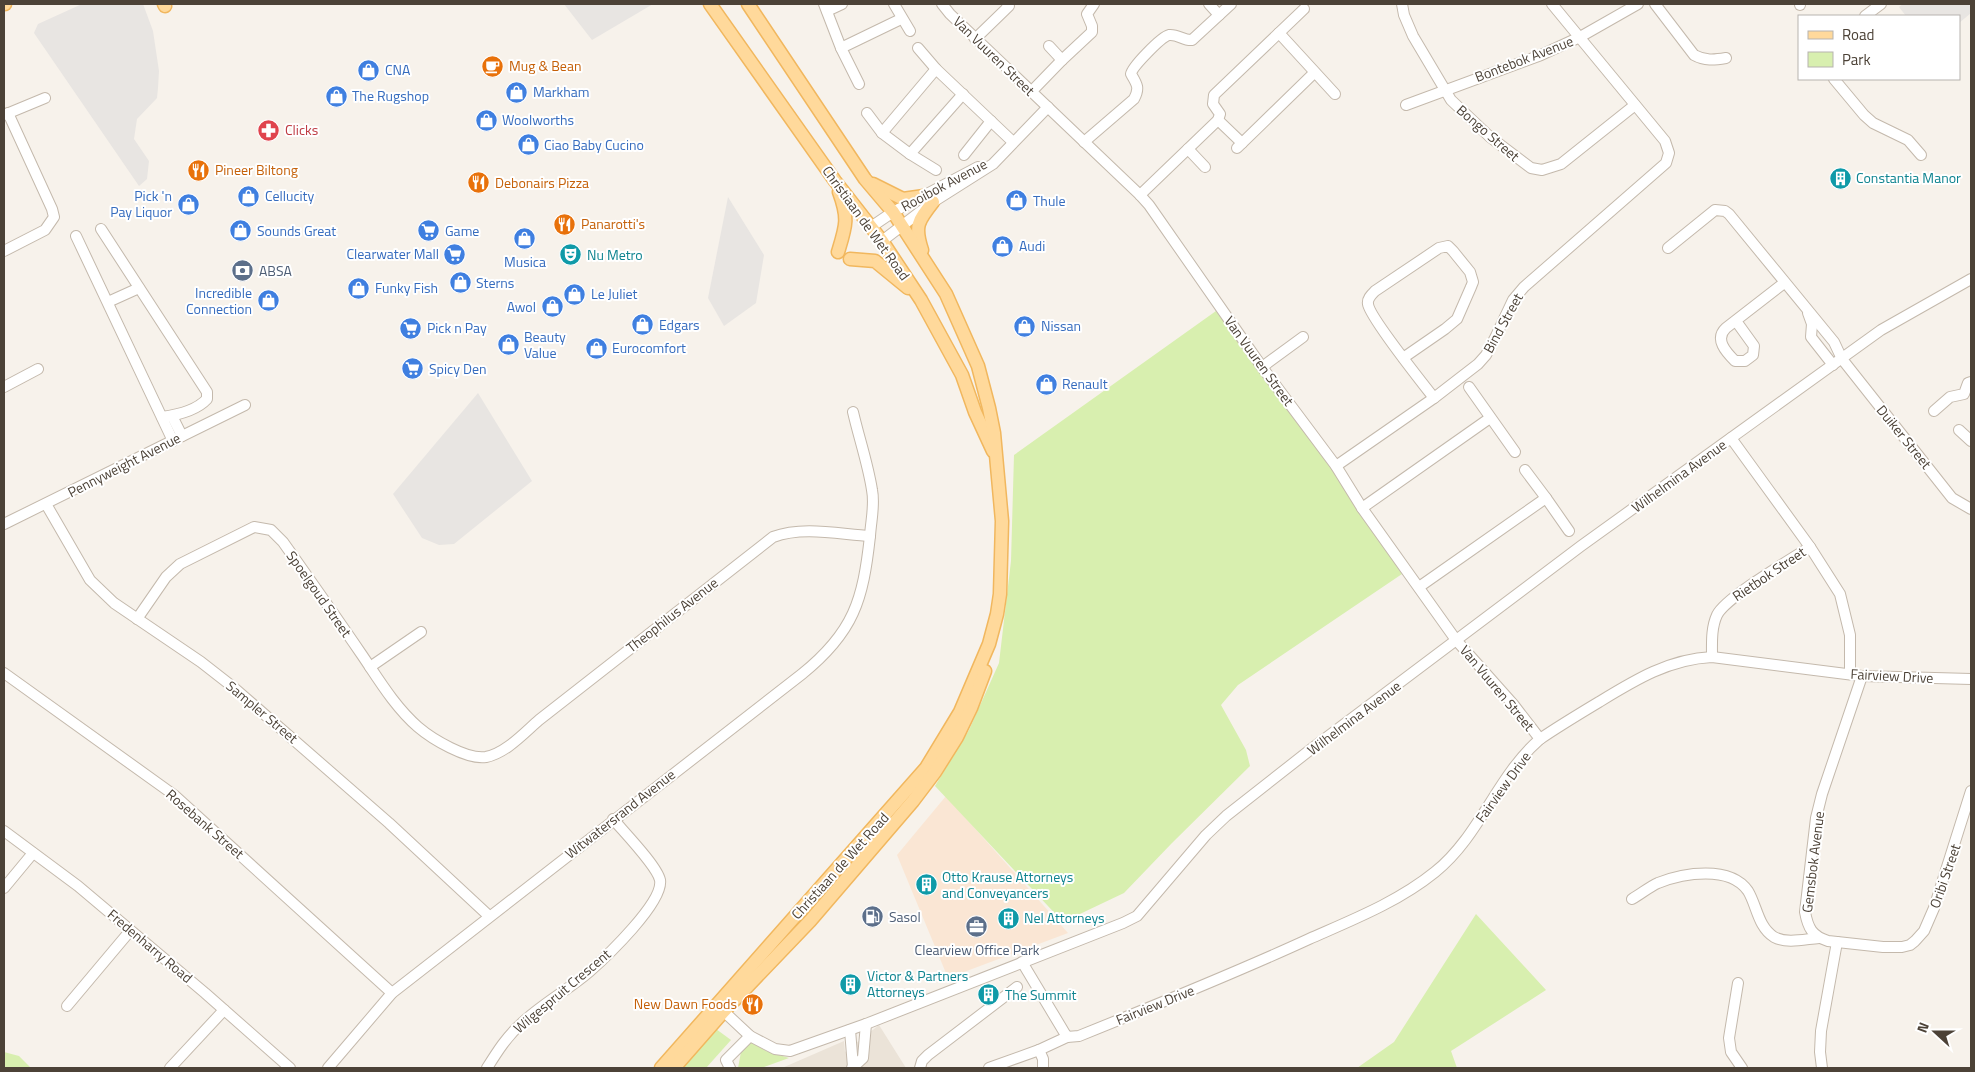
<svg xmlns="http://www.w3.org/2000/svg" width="1975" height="1072" font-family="'Titillium Web',sans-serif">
<rect width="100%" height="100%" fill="#f7f2eb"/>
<!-- residential -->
<polygon fill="#ebe3d8" points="879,1025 906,1068 782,1068 844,1041 845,1052"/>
<!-- commercial -->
<polygon fill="#fae6d4" points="946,796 1068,933 948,978 897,855"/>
<!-- green -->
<g fill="#d8efaf">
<polygon points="1216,311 1336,466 1402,574 1238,685 1221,705 1246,750 1250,766 1172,843 1124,893 1063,922 935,786 969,730 999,663 1011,561 1014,455"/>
<polygon points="1476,914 1546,990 1451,1051 1457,1068 1357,1068 1394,1042"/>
<polygon points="716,1029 731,1040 706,1068 681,1068"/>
<polygon points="752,1042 766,1051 789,1058 761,1068 738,1068 741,1052"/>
<polygon points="4,1052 19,1056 31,1068 4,1068"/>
</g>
<!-- parking -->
<g fill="#e8e5e2">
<polygon points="82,4 143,4 153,31 159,71 158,88 157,98 137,119 134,139 149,161 147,179 139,186 34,33 38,24"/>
<polygon points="564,4 653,4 592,40"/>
<polygon points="1903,4 1971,4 1971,13 1959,23 1959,16 1906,16 1899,7"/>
<polygon points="728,197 764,255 756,303 724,326 708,298"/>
<polygon points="478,393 532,481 454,544 439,545 422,538 393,494"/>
</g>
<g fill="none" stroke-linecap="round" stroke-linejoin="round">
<defs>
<g id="minor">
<polyline points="824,4 841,48"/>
<polyline points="894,4 910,31"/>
<polyline points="942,4 950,14 1140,195 1149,205 1262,367 1336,466 1362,508 1456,640 1513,704 1540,739"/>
<polyline points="1209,4 1219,15"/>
<polyline points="1402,4 1404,15 1413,36 1451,100 1490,137 1531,168 1542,170 1561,164 1635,105"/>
<path d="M 1655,4 L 1694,55 C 1705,61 1714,60 1726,58"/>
<polyline points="1800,5 1800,4"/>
<polyline points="827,11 842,4"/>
<polyline points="1865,16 1881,4"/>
<polyline points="1279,33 1335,94"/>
<polyline points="975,39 1009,6 1007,4"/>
<polyline points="918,48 936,69 1013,142"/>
<polyline points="1062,60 1092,32 1092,26 1087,14 1094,4"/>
<polyline points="1834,79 1864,115 1873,123 1908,140 1921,155"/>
<polyline points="859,84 841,48 901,19"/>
<polyline points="1031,92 1062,60 1049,46"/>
<polyline points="1406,105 1541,55 1580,37 1638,4"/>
<polyline points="867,113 882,133 910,154"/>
<polyline points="4,115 45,98"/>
<polyline points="1218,120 1242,143"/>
<polyline points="882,133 936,69"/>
<path d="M 1084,142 L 1134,99 C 1140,88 1137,84 1131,74 C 1132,67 1161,37 1169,35 C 1178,34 1184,41 1192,40 L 1231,4"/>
<polyline points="1237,148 1314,73"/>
<polyline points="1188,149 1205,167"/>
<polyline points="964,155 991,121"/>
<polyline points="936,170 910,154 963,94"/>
<polyline points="1140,195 1218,120 1220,114 1213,104 1214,95 1304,9"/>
<polyline points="871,227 893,212 978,167"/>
<path d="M 101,229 L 207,392 L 207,399 C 196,411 177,415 162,417"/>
<polyline points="76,236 173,441"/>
<polyline points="882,241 933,202 993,164 1048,107"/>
<polyline points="1668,248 1715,210 1725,211 1729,214 1834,342 1842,359 1952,498 1971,509"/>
<polyline points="4,251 45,230 54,217 52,209 8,113"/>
<polyline points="108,302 139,288"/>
<polyline points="1808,313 1812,324 1811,337 1833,365"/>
<path d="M 1736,321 L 1754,346 L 1753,355 L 1745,361 L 1735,361 C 1726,352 1714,339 1726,328 L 1784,283"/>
<path d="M 1403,358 L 1445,329 L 1457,319 L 1471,287 L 1473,282 L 1470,272 L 1453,251 L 1448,246 L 1439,248 L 1375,291 C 1371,295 1367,299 1368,304 C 1369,316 1423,384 1434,398"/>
<polyline points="1262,367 1303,337"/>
<polyline points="4,387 38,369"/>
<polyline points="1469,387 1515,452"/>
<polyline points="1934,411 1950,397 1964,394 1968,383 1971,382"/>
<polyline points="172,416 182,436"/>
<polyline points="1959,430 1971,441"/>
<polyline points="1731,438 1810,547 1840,594 1850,635 1850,674"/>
<polyline points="1336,466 1434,398 1478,364 1486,355 1496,336 1513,300 1524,287 1666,163 1669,153 1665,141 1552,4"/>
<polyline points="1546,498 1569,531"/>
<polyline points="46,504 90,580 114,603 201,662 233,687 389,823 489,916"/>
<polyline points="1362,508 1490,418"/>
<polyline points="4,524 245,405"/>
<polyline points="1419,587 1546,498 1525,470"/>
<path d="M 137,619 L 166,577 L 180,564 L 254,527 L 271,530 L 283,542 C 310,580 336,617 362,655 C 379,680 395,707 418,727 C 432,739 467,760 486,757 C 506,753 524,733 539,720 L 773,537 C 803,526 838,534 870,536"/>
<path d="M 1712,657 C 1712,643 1711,628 1717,615 C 1726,597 1790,560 1810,547"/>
<polyline points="370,667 421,632"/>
<polyline points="4,673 174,795 392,993"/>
<path d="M 1862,676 L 1822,794 L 1816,818 L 1805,912 C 1808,928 1812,936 1828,941 L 1883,947 L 1902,947 L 1910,945 L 1915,941 L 1924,931 L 1934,908 L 1971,791"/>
<polyline points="4,831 78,886 205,993 290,1068"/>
<polyline points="4,888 33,853"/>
<path d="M 1632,899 C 1641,894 1649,887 1658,883 C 1683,873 1730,865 1748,891 C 1757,906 1758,927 1774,937 C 1787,944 1805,939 1819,938"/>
<path d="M 1022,962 L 1067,1037 L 1079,1036 C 1156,1005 1233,974 1309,939 C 1352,920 1398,902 1435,872 C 1480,836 1497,776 1540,739 C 1559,726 1579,714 1599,702 C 1635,680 1669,659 1712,657 L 1862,676 L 1971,679"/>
<polyline points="1738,983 1729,1038 1731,1052 1742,1068"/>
<polyline points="67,1006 130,931"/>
<polyline points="719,1007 750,1036 775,1049 790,1051 866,1024 1123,923 1137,916 1206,835 1226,816 1310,750 1581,546 1881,330 1971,279"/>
<polyline points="850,1030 853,1067"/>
<polyline points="1039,1050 1043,1059 1043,1068"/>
<polyline points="170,1068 224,1010"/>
<path d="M 328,1068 L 392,993 L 802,674 C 854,632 863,600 870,536 C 871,520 875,505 872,490 C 868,464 859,438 853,412"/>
<path d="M 487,1068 C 497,1052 507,1036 522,1023 C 542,1004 568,990 589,972 C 606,957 664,902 660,880 C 657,866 624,832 613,819"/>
<polyline points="730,1068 726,1060 750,1036"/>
<polyline points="852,1068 863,1058 866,1024"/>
<polyline points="920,1068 922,1061 928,1055 1017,987"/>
<polyline points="989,1068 1039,1050 1067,1037"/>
<polyline points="1822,1068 1820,1052 1821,1031 1837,942"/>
</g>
<g id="major">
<polyline points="4,4 5,4"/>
<polyline points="164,4 165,6"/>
<polyline points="710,4 835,181 882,241 921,300 962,375 975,412 993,451"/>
<polyline points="873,184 903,199 924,196"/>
<path d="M 922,250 C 914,226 918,221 933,202"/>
<path d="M 838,252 C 846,226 849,219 839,192"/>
<polyline points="850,259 875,261 908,288"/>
<polyline points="661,1068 926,768 960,712 989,644 997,614 1000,594 1002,521 994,433 989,408 978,366 946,294 893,212 865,179 748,4"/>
<polyline points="674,1068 724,1011 810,921 913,801 935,772 957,737 971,708 985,671"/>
</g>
</defs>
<!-- minor casing -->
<use href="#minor" stroke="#c4b9ac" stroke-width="12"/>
<!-- major casing -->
<use href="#major" stroke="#f1b75e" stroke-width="15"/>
<!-- minor -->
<use href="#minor" stroke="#fff" stroke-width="10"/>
<!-- major -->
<use href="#major" stroke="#ffd99b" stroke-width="12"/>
</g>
<!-- icons -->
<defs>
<symbol id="cafe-disc" viewBox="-11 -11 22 22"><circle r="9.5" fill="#e8710a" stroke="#fff"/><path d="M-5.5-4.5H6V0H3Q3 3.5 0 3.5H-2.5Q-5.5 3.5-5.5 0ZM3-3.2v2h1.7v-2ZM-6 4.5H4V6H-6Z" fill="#fff"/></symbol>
<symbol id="shop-disc" viewBox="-11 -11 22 22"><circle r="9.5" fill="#3f7fe0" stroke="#fff"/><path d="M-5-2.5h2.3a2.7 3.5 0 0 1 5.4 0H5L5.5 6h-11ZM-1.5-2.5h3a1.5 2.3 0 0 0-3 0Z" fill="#fff"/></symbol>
<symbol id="pharmacy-disc" viewBox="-11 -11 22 22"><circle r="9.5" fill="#e0444e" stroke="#fff"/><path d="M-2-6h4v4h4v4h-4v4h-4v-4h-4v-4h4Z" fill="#fff"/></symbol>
<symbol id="restaurant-disc" viewBox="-11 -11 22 22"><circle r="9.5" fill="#e8710a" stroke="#fff"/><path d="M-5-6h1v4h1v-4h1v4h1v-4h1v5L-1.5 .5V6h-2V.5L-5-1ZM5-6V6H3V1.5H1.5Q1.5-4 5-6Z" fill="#fff"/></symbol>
<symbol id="building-disc" viewBox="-11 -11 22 22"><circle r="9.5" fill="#0f9aa8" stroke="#fff"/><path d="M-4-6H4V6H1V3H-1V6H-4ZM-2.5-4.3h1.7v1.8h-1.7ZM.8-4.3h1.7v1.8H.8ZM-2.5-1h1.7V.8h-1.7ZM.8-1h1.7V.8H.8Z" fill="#fff"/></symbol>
<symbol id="supermarket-disc" viewBox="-11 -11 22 22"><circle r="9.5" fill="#3f7fe0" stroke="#fff"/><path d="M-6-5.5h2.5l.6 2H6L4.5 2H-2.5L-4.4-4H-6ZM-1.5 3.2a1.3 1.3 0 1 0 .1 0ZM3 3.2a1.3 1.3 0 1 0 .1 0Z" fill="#fff"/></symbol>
<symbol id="theatre-disc" viewBox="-11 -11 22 22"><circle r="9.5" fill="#0f9aa8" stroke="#fff"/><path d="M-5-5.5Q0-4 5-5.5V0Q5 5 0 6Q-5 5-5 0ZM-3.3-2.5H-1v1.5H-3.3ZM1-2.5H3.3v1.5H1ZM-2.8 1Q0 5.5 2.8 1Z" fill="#fff"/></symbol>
<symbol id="bank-disc" viewBox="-11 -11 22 22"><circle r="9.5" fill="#5c6f8a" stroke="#fff"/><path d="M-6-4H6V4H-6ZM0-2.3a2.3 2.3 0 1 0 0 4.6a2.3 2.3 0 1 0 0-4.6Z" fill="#fff"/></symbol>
<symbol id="fuel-disc" viewBox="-11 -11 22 22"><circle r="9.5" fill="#5c6f8a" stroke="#fff"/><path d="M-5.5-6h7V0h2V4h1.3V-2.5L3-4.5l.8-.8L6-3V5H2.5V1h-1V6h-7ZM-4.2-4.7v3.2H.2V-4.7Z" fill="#fff"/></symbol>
<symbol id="office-disc" viewBox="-11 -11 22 22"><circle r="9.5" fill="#5c6f8a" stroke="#fff"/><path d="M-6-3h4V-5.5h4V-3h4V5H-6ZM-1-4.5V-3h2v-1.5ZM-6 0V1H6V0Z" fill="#fff"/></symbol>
</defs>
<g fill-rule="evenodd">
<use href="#cafe-disc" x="480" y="54" width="25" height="25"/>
<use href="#shop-disc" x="356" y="58" width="25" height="25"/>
<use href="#shop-disc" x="504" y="80" width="25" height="25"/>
<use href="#shop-disc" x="324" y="84" width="25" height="25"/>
<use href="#shop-disc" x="474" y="108" width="25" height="25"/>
<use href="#pharmacy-disc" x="256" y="118" width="25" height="25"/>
<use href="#shop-disc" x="516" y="132" width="25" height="25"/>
<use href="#restaurant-disc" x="186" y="158" width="25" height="25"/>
<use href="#building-disc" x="1828" y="166" width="25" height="25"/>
<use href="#restaurant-disc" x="466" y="170" width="25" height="25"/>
<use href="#shop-disc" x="236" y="184" width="25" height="25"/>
<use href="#shop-disc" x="1004" y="188" width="25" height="25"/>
<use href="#shop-disc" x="176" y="192" width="25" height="25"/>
<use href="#restaurant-disc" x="552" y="212" width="25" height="25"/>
<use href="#shop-disc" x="228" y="218" width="25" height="25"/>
<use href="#supermarket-disc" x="416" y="218" width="25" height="25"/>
<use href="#shop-disc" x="512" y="226" width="25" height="25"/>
<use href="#shop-disc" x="990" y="234" width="25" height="25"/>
<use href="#supermarket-disc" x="442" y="242" width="25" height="25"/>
<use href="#theatre-disc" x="558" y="242" width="25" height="25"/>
<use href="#bank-disc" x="230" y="258" width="25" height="25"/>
<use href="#shop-disc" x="448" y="270" width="25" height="25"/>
<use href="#shop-disc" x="346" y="276" width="25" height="25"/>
<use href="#shop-disc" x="562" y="282" width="25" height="25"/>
<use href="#shop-disc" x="256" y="288" width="25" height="25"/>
<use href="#shop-disc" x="540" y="294" width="25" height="25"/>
<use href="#shop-disc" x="630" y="312" width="25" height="25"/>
<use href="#shop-disc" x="1012" y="314" width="25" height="25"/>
<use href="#supermarket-disc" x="398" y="316" width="25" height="25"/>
<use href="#shop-disc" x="496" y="332" width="25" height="25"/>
<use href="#shop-disc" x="584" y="336" width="25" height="25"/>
<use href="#supermarket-disc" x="400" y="356" width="25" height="25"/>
<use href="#shop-disc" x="1034" y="372" width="25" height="25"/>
<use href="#building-disc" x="914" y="872" width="25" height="25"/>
<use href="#fuel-disc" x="860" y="904" width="25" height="25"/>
<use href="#building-disc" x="996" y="906" width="25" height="25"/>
<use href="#office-disc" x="964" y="914" width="25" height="25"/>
<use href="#building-disc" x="838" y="972" width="25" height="25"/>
<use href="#building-disc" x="976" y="982" width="25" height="25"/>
<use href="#restaurant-disc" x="740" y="992" width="25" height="25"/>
</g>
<g text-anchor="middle" stroke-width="4" stroke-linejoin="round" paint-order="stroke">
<!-- street labels -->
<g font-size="14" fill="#4c4237" stroke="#fff">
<text transform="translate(994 56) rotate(44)" y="5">Van Vuuren Street</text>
<text transform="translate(1524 59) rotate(-21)" y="5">Bontebok Avenue</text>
<text transform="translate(1488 133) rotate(41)" y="5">Bongo Street</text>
<text transform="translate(944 185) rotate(-28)" y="5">Rooibok Avenue</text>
<text transform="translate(866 223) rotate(54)" y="5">Christiaan de Wet Road</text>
<text transform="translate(1503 323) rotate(-61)" y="5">Bind Street</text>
<text transform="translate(1259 361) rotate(54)" y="5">Van Vuuren Street</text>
<text transform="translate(1904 437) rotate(51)" y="5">Duiker Street</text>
<text transform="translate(124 465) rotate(-27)" y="5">Pennyweight Avenue</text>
<text transform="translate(1679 476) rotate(-36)" y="5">Wilhelmina Avenue</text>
<text transform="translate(1769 574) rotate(-34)" y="5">Rietbok Street</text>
<text transform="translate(319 594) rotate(55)" y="5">Spoelgoud Street</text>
<text transform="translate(672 615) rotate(-38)" y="5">Theophilus Avenue</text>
<text transform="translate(1892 676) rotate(3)" y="5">Fairview Drive</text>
<text transform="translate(1497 688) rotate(50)" y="5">Van Vuuren Street</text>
<text transform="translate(262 712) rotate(40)" y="5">Sampler Street</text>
<text transform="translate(1354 718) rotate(-37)" y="5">Wilhelmina Avenue</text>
<text transform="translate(1503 787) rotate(-54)" y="5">Fairview Drive</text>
<text transform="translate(620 814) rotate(-38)" y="5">Witwatersrand Avenue</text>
<text transform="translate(205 824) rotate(41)" y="5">Rosebank Street</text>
<text transform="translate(1813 862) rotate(-83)" y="5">Gemsbok Avenue</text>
<text transform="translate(840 866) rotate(-48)" y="5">Christiaan de Wet Road</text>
<text transform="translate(1945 876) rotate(-71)" y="5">Oribi Street</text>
<text transform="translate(150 946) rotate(40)" y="5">Fredenharry Road</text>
<text transform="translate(562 991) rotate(-40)" y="5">Wilgespruit Crescent</text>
<text transform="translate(1155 1005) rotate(-22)" y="5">Fairview Drive</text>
</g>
<!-- food labels -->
<g font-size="14" fill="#c56008" stroke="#fff" text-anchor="start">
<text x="509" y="71">Mug &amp; Bean</text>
<text x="215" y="175">Pineer Biltong</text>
<text x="495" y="188">Debonairs Pizza</text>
<text x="581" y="229">Panarotti's</text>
<text x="737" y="1009" text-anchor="end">New Dawn Foods</text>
</g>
<!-- shop labels -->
<g font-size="14" fill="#366cbe" stroke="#fff" text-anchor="start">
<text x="385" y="75">CNA</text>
<text x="533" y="97">Markham</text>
<text x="352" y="101">The Rugshop</text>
<text x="502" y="125">Woolworths</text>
<text x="544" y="150">Ciao Baby Cucino</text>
<text x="172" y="201" text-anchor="end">Pick 'n<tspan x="172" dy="16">Pay Liquor</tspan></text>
<text x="265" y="201">Cellucity</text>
<text x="1033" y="206">Thule</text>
<text x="257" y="236">Sounds Great</text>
<text x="445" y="236">Game</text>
<text x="1019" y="251">Audi</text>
<text x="439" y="259" text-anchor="end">Clearwater Mall</text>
<text x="525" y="267" text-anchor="middle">Musica</text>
<text x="476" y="288">Sterns</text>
<text x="375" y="293">Funky Fish</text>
<text x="252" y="298" text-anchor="end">Incredible<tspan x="252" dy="16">Connection</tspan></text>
<text x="591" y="299">Le Juliet</text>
<text x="536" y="312" text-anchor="end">Awol</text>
<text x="659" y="330">Edgars</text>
<text x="1041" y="331">Nissan</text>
<text x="427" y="333">Pick n Pay</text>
<text x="524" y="342">Beauty<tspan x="524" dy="16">Value</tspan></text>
<text x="612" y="353">Eurocomfort</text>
<text x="429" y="374">Spicy Den</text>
<text x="1062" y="389">Renault</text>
</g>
<!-- health labels -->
<g font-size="14" fill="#be3a42" stroke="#fff" text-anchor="start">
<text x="285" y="135">Clicks</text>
</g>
<!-- culture labels -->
<g font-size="14" fill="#0d838f" stroke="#fff" text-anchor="start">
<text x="1856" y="183">Constantia Manor</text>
<text x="587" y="260">Nu Metro</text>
<text x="942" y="882">Otto Krause Attorneys<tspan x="942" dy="16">and Conveyancers</tspan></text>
<text x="1024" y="923">Nel Attorneys</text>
<text x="867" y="981">Victor &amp; Partners<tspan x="867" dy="16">Attorneys</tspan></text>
<text x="1005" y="1000">The Summit</text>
</g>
<!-- service labels -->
<g font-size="14" fill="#4e5e75" stroke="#fff" text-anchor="start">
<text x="259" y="276">ABSA</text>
<text x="889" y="922">Sasol</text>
<text x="977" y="955" text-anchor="middle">Clearview Office Park</text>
</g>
</g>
<!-- border -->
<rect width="1975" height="1072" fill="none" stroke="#4c4237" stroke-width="10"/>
<!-- legend -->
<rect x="1798" y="15" width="162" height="65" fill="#ffffff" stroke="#b7b3af"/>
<rect x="1808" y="31" width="25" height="8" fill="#ffd99b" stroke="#b7b3af"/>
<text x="1842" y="40" font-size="15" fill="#4c4237">Road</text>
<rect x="1808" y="52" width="25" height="15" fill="#d8efaf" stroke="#b7b3af"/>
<text x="1842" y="65" font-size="15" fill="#4c4237">Park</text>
<!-- north arrow -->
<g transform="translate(1935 1032) rotate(291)" stroke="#ffffff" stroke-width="4" paint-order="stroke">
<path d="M0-4L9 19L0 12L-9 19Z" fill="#4c4237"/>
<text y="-8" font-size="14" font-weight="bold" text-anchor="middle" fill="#4c4237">N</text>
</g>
</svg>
